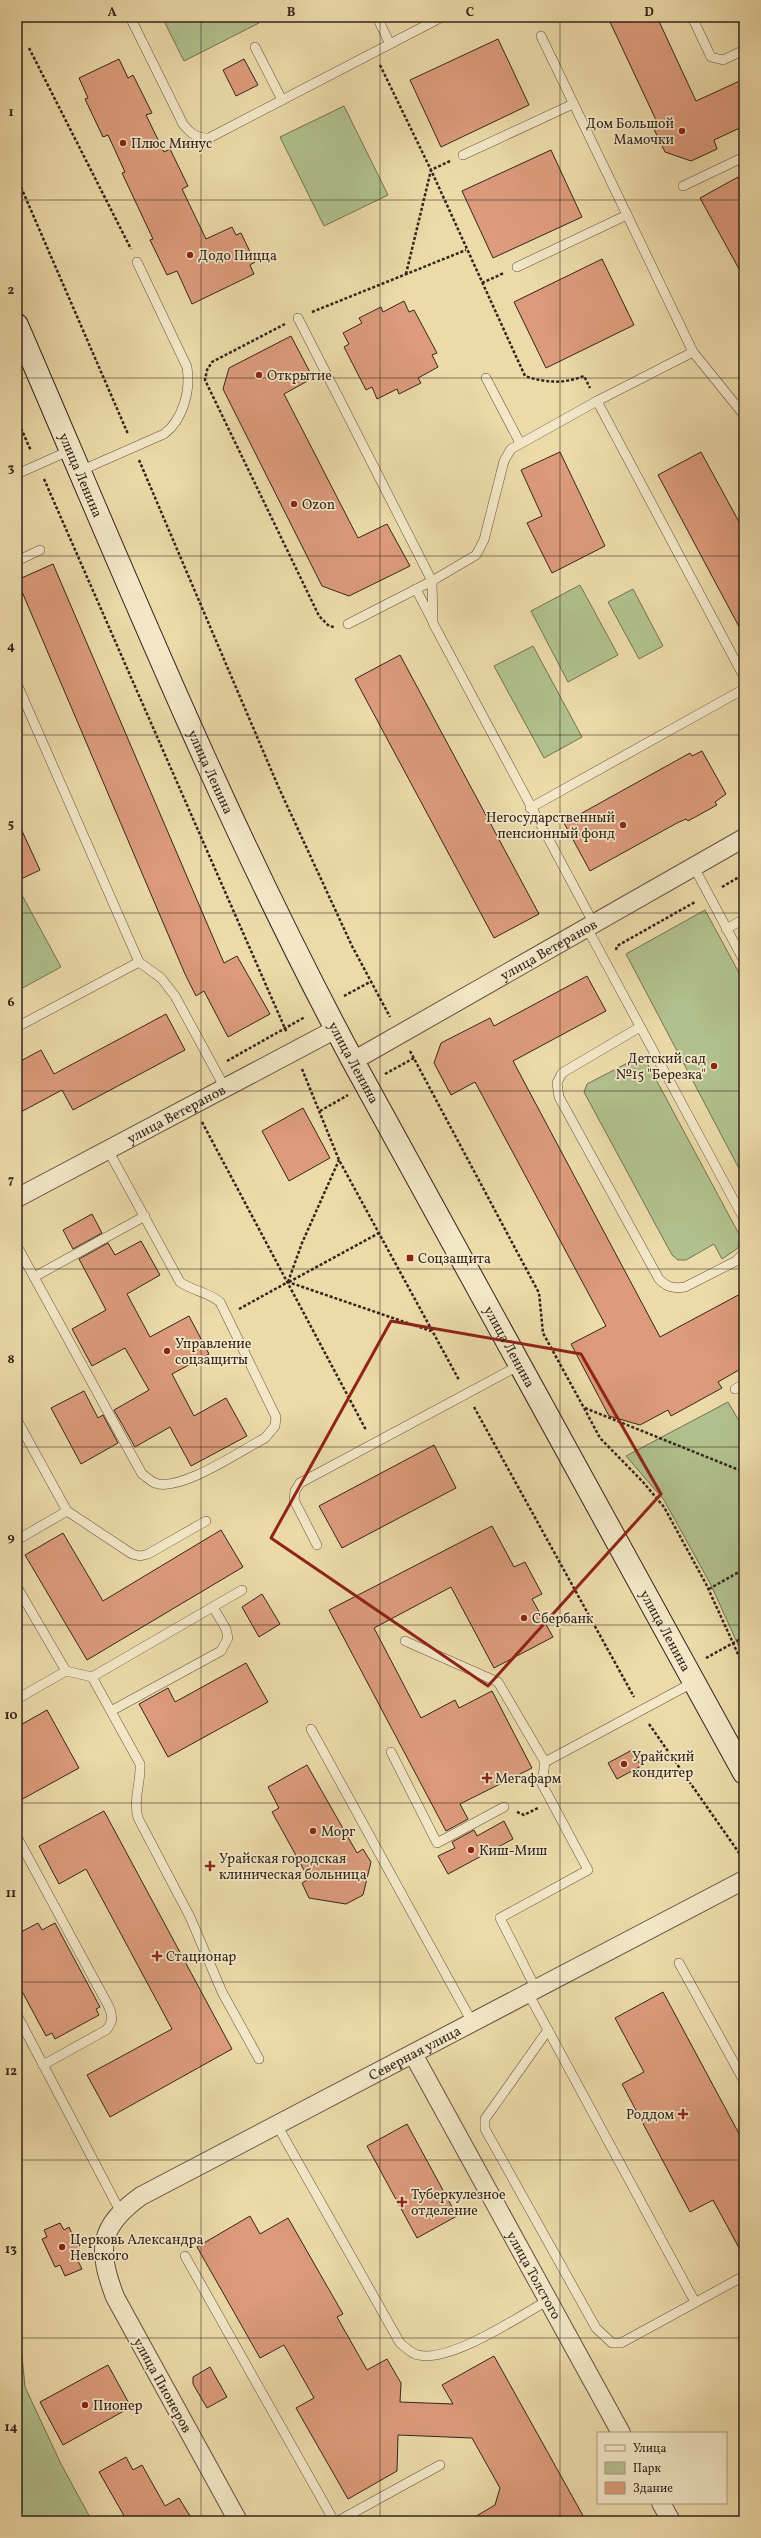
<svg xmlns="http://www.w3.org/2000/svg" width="761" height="2538" font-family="Vollkorn,serif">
<rect width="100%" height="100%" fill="#ecdaa9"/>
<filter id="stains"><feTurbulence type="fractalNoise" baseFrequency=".005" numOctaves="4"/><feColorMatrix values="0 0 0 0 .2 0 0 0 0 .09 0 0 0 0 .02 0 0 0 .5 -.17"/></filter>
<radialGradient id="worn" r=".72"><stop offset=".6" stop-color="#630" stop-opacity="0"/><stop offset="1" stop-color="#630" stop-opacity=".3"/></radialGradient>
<!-- green -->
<g fill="#b1c18d" stroke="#727355">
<polygon points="162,17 256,17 259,23 184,61"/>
<polygon points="344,106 388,195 324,226 280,137"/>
<polygon points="580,585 618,655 568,682 531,611"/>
<polygon points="633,589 663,646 639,659 608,602"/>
<polygon points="533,646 582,737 544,758 494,666"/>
<polygon points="17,886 61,967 17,991"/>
<polygon points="705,910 744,982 744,1178 626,954"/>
<polygon points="639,1057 645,1059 740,1236 738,1248 722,1259 714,1244 686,1260 678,1260 672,1255 584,1092 587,1084"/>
<polygon points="728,1402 742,1426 744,1426 744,1658 711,1585 664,1500 626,1456"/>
<polygon points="17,2150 21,2173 17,2277"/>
<polygon points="17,2304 25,2387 61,2464 92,2521 17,2521"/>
</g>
<!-- building -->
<g fill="#dc9b7b" stroke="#34251d">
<polygon points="621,17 657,17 696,101 744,79 744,126 714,140 717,149 691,161 665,152 651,123 656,120 610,22"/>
<polygon points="498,39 529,105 441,147 410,80"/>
<polygon points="119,59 128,78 133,75 152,113 146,115 164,152 170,149 188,186 182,189 206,239 232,227 236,235 241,233 255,262 250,265 254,274 192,304 177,271 167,275 150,240 153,239 122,173 125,172 108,135 103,137 85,99 88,98 79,78"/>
<polygon points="244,59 258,85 236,96 223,70"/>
<polygon points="551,150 582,217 493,258 462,191"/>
<polygon points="738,177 744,188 744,278 700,198"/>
<polygon points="602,259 634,325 546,368 514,302"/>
<polygon points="404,301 409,312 414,310 437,353 432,355 438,367 418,378 421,383 399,394 397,389 377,399 372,387 366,390 344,347 349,344 343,333 362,323 359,318 381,307 383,312"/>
<polygon points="291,336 313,378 284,394 358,538 387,524 410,566 349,596 322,586 223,389 229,368"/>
<polygon points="560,452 605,546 552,573 527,523 542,516 521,470"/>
<polygon points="701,452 744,531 744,636 658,475"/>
<polygon points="53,564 224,963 237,956 270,1014 228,1037 204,991 196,996 185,974 17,580"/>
<polygon points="400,655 539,914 494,938 355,679"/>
<polygon points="702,751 726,794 715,802 717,805 688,821 686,819 677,823 590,871 564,823 690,753 692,756"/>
<polygon points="17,820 40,870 21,879 17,870"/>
<polygon points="587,976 606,1011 513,1061 660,1337 744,1292 744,1367 718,1382 722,1388 671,1416 668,1410 640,1425 609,1416 571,1344 606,1326 475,1082 451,1095 434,1063 441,1043 490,1018 494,1026"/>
<polygon points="166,1014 185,1050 73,1110 62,1090 17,1114 17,1063 41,1050 54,1074"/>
<polygon points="303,1108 330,1158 289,1181 262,1131"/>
<polygon points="92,1214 102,1233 73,1249 63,1230"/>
<polygon points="141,1241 160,1275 127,1294 150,1337 189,1316 209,1354 172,1374 194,1416 226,1398 247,1436 191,1466 170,1427 135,1447 114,1410 149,1390 125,1348 92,1366 72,1329 106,1310 79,1259 108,1243 115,1255"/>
<polygon points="84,1391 98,1418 103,1415 118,1443 81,1464 51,1408"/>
<polygon points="434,1445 456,1488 342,1548 319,1506"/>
<polygon points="492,1526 514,1567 525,1562 542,1594 532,1599 553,1637 494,1668 451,1587 374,1628 421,1718 455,1700 459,1708 492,1691 532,1768 460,1804 468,1819 446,1831 329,1610"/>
<polygon points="221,1530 243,1567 87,1660 25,1555 63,1533 103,1601"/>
<polygon points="262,1594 280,1624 259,1637 242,1607"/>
<polygon points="246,1663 268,1702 168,1757 139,1704 168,1688 175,1702"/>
<polygon points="47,1710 79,1768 17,1802 17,1727"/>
<polygon points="632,1750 641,1766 617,1779 608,1763"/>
<polygon points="307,1765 357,1853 363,1849 371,1862 363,1895 346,1904 309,1898 302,1883 309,1879 272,1812 279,1808 268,1787"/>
<polygon points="104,1811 232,2049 110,2117 87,2075 172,2029 86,1869 59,1884 39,1846"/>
<polygon points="504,1821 513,1839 448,1874 438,1856 455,1848 452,1842 474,1830 477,1836"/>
<polygon points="38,1923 42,1930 55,1923 100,2007 96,2009 99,2015 55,2039 52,2033 46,2036 17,1982 17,1934"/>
<polygon points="663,1992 744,2143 744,2257 713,2200 690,2212 622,2084 644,2072 615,2018"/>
<polygon points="407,2124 457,2216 417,2238 367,2146"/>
<polygon points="250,2216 260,2234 288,2218 343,2314 337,2317 367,2370 387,2359 401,2383 400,2402 453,2404 442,2385 494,2356 586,2521 468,2521 495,2505 500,2488 472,2438 398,2435 397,2471 348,2499 296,2408 314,2398 284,2345 260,2358 197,2247"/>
<polygon points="60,2223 64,2230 69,2227 82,2255 76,2257 82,2269 65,2276 60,2265 55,2267 42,2239 47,2237 44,2230"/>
<polygon points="108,2365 131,2407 63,2445 40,2402"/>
<polygon points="210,2367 227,2397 207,2408 193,2384 193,2377"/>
<polygon points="126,2457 133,2470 142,2465 165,2506 179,2498 193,2521 127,2521 99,2472"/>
</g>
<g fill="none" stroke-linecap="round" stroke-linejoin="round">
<defs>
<g id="lane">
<path d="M 130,17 L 183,124 C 191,134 196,138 209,138 L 442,17"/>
<polyline points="377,17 390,44"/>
<polyline points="692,17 711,57 723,60 744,50"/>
<polyline points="541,36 693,352 744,415"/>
<polyline points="255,47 282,100"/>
<polyline points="463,155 573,104"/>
<polyline points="683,186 744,157"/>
<polyline points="517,267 627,215"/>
<polyline points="298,318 432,581 433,623 594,924"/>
<polyline points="486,378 520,443"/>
<polyline points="597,401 744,677"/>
<path d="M 80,471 L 164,434 C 183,420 191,390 187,367 L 137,262"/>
<polyline points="17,474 71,450"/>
<polyline points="17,561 40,550"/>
<polyline points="416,589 432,620"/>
<polyline points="348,624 432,581 476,555 484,540 504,461 511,449 597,401 693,352"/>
<polyline points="17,684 139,962 161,978 175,996 225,1088"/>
<polyline points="530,808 744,689"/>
<polyline points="694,867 744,961"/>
<polyline points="587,928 744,1219"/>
<polyline points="726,929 744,919"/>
<polyline points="17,1027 139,962"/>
<path d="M 640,1027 L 562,1073 L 557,1083 L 559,1097 L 659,1279 C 667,1287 673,1289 685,1287 L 736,1261 L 744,1253"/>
<path d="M 17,1246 L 142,1474 C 146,1476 150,1481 155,1483 C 179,1493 242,1450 265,1438 L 275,1426 L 276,1417 L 220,1302 C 208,1292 193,1291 180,1282 L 108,1150"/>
<polyline points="34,1277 145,1216"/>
<polyline points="735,1389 744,1384"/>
<polyline points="17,1420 67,1511"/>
<polyline points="17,1540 67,1511 132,1554 140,1556 148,1554 206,1521"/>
<polyline points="317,1545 294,1500 295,1491 300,1483 520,1365"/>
<polyline points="17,1587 66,1671 92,1677 242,1590"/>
<polyline points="405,1641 498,1682 545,1762 694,1682"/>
<path d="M 92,1677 L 140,1764 C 141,1783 133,1799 138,1818 L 190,1917 L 222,1992 L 259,2059"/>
<polyline points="17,1699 66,1671"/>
<polyline points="111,1711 221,1651 228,1638 226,1629 213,1607"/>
<polyline points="311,1729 472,2022"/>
<polyline points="391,1752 437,1843 504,1807"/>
<path d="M 17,1837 L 109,2007 C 113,2017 113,2022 106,2030 L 43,2065"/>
<polyline points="679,1963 744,2081"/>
<polyline points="536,1989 500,1918 588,1870 542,1784 545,1762"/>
<polyline points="528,1993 695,2302"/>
<polyline points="17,2015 120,2211"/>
<polyline points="548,2030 485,2119 485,2129 596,2328 612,2343 621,2343 744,2276"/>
<path d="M 277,2125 L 400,2343 C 405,2347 412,2354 418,2355 C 450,2363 518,2317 547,2301"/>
<polyline points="185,2256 334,2521"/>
<polyline points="338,2521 440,2465"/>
</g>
<g id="street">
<path id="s1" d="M 353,1061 L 744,838"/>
<path id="s2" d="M 17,1198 L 336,1029"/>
<path id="s3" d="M 413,2054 L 621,2433"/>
<polyline points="661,2503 671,2521"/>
<path id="s4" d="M 238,2521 L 115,2297 C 97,2249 98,2227 141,2196 L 744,1880"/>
</g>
<g id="secondary">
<path id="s5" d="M 17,325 C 124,573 225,823 353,1061 L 744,1773"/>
</g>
</defs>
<!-- lane casing -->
<use href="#lane" stroke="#625240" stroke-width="10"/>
<!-- street casing -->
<use href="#street" stroke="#625240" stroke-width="20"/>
<!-- secondary casing -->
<use href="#secondary" stroke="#34251d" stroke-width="24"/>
<!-- path -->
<g stroke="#34251d" stroke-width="2.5" stroke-dasharray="3 2" stroke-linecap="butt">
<polyline points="29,48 131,249"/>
<path d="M 380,65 L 431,170 L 525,376 C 545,383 564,384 584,376 L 590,388"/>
<polyline points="17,178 128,434"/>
<polyline points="406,274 431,170 450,161"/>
<polyline points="482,283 504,273"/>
<polyline points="312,312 466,250"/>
<polyline points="285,324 212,362 207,370 205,380 319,616 329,626 334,627"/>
<polyline points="17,419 31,451"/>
<polyline points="139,460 278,786 352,946 390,1017"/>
<polyline points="44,479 287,1033"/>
<polyline points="722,887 744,874"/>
<polyline points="616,950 617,946 695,902"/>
<polyline points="344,996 370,982"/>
<polyline points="410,1051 539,1293 543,1333 584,1408 600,1438 643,1482 664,1507 706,1584 744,1667"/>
<polyline points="227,1061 305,1017"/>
<polyline points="302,1069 339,1160 459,1380"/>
<polyline points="385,1074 414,1058"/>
<polyline points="320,1111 348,1095"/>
<polyline points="202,1122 366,1430"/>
<polyline points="288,1282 302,1243 339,1160"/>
<polyline points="289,1282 379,1233"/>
<polyline points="239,1309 288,1282 431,1331"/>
<polyline points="474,1407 634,1697"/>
<polyline points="585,1408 744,1472"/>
<polyline points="709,1589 744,1569"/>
<polyline points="706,1658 744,1637"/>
<polyline points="649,1724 744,1860"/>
<polyline points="517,1812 524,1815 538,1808"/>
</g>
<!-- lane -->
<use href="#lane" stroke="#f3e7c7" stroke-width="9"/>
<!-- street -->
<use href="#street" stroke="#f3e7c7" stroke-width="18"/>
<!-- secondary -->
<use href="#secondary" stroke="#f3e7c7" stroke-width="22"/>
</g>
<!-- marked area -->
<path fill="none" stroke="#8f2418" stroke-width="3" stroke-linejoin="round" d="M 391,1321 L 581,1354 L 661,1494 L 488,1686 L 271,1538 Z"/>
<!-- grid -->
<path fill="none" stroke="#34251d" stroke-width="1" stroke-opacity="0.55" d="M 201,17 L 201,2521M 380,17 L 380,2521M 560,17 L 560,2521M 17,200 L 744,200M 17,378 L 744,378M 17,556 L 744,556M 17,735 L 744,735M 17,913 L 744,913M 17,1091 L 744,1091M 17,1269 L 744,1269M 17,1447 L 744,1447M 17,1625 L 744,1625M 17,1803 L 744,1803M 17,1982 L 744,1982M 17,2160 L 744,2160M 17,2338 L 744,2338"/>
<!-- markers -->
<g fill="#8f2418" stroke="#f3e7c7" stroke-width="1.5">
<circle cx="682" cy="131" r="4"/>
<circle cx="123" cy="143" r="4"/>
<circle cx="190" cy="255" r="4"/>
<circle cx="259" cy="375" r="4"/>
<circle cx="294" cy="504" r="4"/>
<circle cx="623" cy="825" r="4"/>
<circle cx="714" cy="1066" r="4"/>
<rect x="406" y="1254" width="8" height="8" rx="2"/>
<circle cx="167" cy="1351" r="4"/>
<circle cx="524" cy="1618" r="4"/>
<circle cx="624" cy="1764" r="4"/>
<path d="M485 1772h4v4h4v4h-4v4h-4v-4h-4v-4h4z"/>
<circle cx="313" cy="1831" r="4"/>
<circle cx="471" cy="1850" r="4"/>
<path d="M208 1860h4v4h4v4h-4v4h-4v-4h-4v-4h4z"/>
<path d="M155 1950h4v4h4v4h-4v4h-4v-4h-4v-4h4z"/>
<path d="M681 2108h4v4h4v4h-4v4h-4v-4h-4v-4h4z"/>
<path d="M400 2196h4v4h4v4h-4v4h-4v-4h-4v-4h4z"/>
<circle cx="62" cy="2247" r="4"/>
<circle cx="85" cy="2405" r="4"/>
</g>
<g text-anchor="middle" stroke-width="3.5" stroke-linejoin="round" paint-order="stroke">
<!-- poi labels -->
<g font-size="14" fill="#34251d" stroke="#f3e7c7" text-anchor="start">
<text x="674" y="128" text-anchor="end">Дом Большой<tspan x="674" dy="16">Мамочки</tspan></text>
<text x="131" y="148">Плюс Минус</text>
<text x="198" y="260">Додо Пицца</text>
<text x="267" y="380">Открытие</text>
<text x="302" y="509">Ozon</text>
<text x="615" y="822" text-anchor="end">Негосударственный<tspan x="615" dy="16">пенсионный фонд</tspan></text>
<text x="706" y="1063" text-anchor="end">Детский сад<tspan x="706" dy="16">№15 "Березка"</tspan></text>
<text x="418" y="1263">Соцзащита</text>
<text x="175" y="1348">Управление<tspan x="175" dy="16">соцзащиты</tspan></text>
<text x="532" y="1623">Сбербанк</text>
<text x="632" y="1761">Урайский<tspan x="632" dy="16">кондитер</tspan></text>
<text x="495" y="1783">Мегафарм</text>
<text x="321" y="1836">Морг</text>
<text x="479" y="1855">Киш-Миш</text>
<text x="219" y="1863">Урайская городская<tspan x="219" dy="16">клиническая больница</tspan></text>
<text x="166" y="1961">Стационар</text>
<text x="674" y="2119" text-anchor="end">Роддом</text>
<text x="411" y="2199">Туберкулезное<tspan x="411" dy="16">отделение</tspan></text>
<text x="70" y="2244">Церковь Александра<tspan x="70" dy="16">Невского</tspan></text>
<text x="93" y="2410">Пионер</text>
</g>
<!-- street labels -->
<g font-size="14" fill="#34251d" stroke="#f3e7c7">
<text dy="5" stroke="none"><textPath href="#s5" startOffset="163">улица Ленина</textPath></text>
<text dy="5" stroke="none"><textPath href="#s5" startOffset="487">улица Ленина</textPath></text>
<text dy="5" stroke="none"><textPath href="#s1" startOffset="225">улица Ветеранов</textPath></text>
<text dy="5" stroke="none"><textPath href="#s5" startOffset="811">улица Ленина</textPath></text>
<text dy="5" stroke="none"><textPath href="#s2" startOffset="180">улица Ветеранов</textPath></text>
<text dy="5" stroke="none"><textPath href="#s5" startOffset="1135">улица Ленина</textPath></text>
<text dy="5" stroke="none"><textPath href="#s5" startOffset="1459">улица Ленина</textPath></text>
<text dy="5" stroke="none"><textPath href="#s4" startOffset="681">Северная улица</textPath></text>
<text dy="5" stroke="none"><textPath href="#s3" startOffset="252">улица Толстого</textPath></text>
<text transform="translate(163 2385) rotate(61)" y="5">улица Пионеров</text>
</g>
</g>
<!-- margin -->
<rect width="761" height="2538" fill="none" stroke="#ecdaa9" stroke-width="44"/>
<!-- legend -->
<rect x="597" y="2432" width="130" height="72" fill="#f3e7c7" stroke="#a79983"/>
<rect x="605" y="2445" width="20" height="6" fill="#f3e7c7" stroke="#a79983"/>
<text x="633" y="2452" font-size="12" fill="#34251d">Улица</text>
<rect x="605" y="2462" width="20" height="12" fill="#b1c18d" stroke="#a79983"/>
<text x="633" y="2472" font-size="12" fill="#34251d">Парк</text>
<rect x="605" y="2482" width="20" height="12" fill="#dc9b7b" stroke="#a79983"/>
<text x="633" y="2492" font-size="12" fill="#34251d">Здание</text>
<rect x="22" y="22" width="717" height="2494" fill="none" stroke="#34251d" stroke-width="1.5"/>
<g font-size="13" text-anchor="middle" font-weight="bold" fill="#34251d">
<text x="112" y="16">A</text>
<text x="291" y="16">B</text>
<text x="470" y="16">C</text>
<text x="649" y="16">D</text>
<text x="11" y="116">1</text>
<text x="11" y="294">2</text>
<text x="11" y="472">3</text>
<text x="11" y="650">4</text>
<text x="11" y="828">5</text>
<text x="11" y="1006">6</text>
<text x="11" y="1184">7</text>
<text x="11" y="1363">8</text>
<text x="11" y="1541">9</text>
<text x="11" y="1719">10</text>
<text x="11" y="1897">11</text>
<text x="11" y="2075">12</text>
<text x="11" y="2253">13</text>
<text x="11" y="2431">14</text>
</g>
<rect width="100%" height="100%" filter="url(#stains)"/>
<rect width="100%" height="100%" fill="url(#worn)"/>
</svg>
